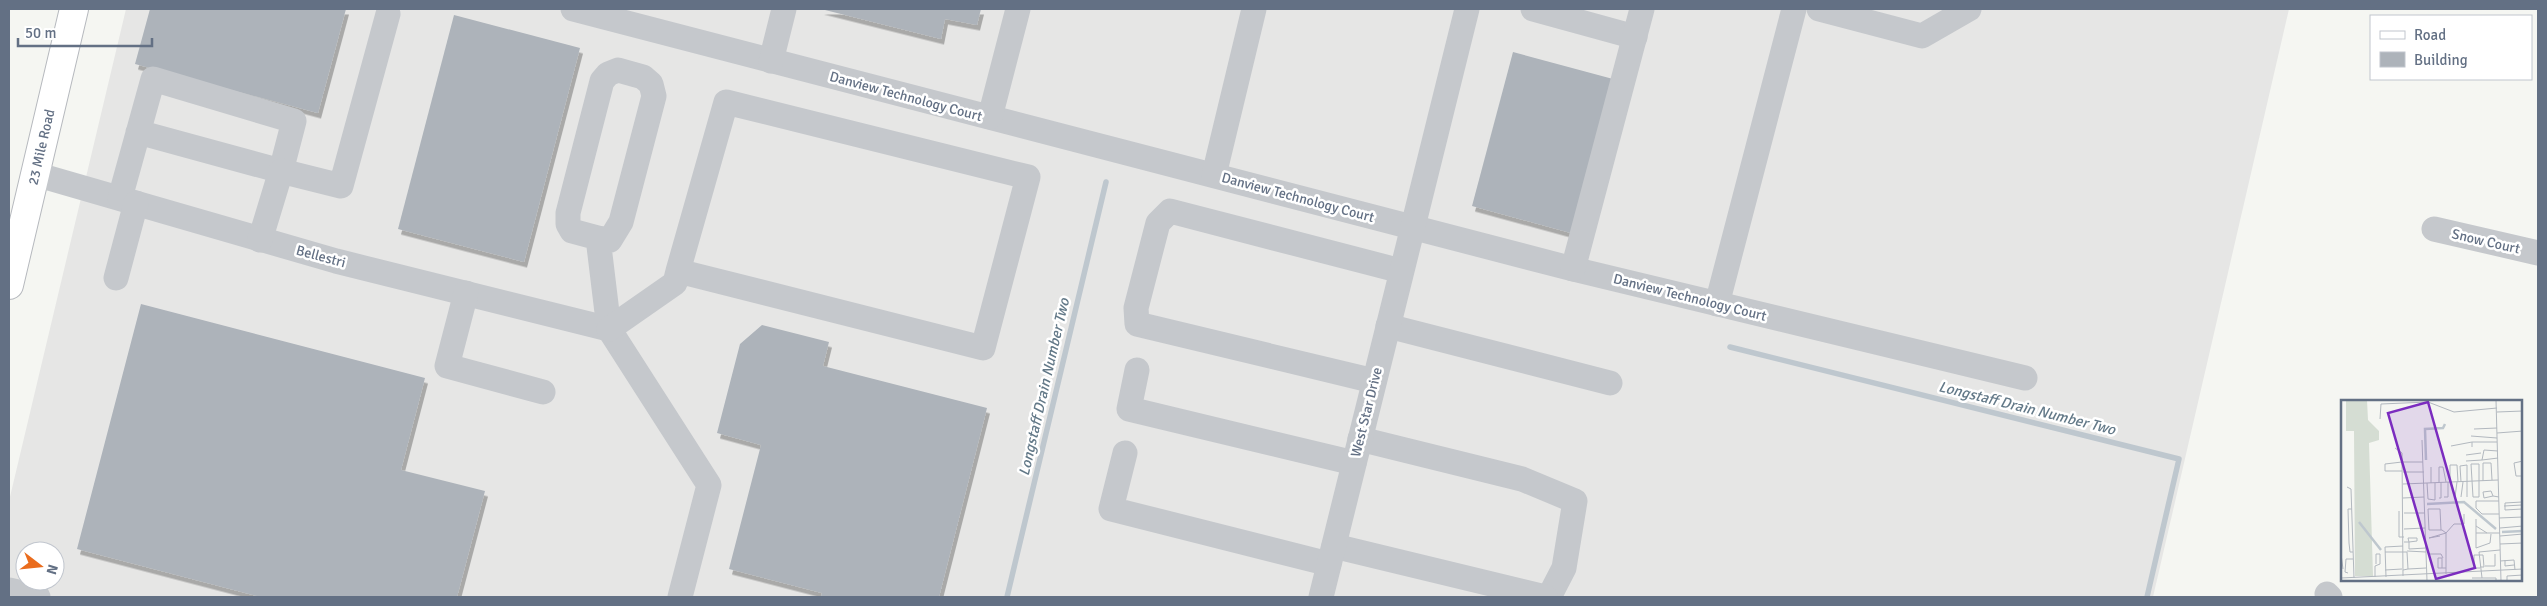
<svg xmlns="http://www.w3.org/2000/svg" width="2547" height="606" font-family="Signika,sans-serif">
<defs>
<filter id="shadow"><feDropShadow dx="3" dy="5.5" stdDeviation="0" flood-color="#0004"/></filter>
</defs>
<rect width="100%" height="100%" fill="#f5f6f2"/>
<!-- built -->
<path fill="#e6e6e5" fill-rule="evenodd" d="M 126,9 L 2289,9 L 2153,597 L 9,597 L 9,501 ZM 25,551 L 55,551 L 55,581 L 25,581 Z"/>
<g fill="none" stroke-linecap="round" stroke-linejoin="round">
<!-- stream -->
<g stroke="#bec7ce" stroke-width="5.5">
<polyline points="1730,347 2179,459 2147,597"/>
<polyline points="1007,597 1106,182"/>
</g>
</g>
<!-- building -->
<g fill="#adb3ba" filter="url(#shadow)">
<polygon points="150,9 346,9 318,113 135,64"/>
<polygon points="821,9 981,9 977,25 945,19 941,39"/>
<polygon points="454,15 580,48 524,262 398,229"/>
<polygon points="1513,52 1613,79 1571,233 1472,206"/>
<polygon points="141,304 425,378 401,470 485,491 457,597 261,597 77,549"/>
<polygon points="762,325 829,342 823,366 987,408 939,597 821,597 822,593 729,569 761,445 717,433 740,344"/>
</g>
<g fill="none" stroke-linecap="round" stroke-linejoin="round">
<defs>
<polyline id="major" points="9,285 74,9"/>
</defs>
<!-- major casing -->
<use href="#major" stroke="#b6b9be" stroke-width="30"/>
<!-- minor -->
<g stroke="#c5c8cc" stroke-width="25">
<polyline points="573,9 1573,269 2025,378"/>
<polyline points="1533,9 1635,37"/>
<polyline points="1819,9 1922,36 1969,9"/>
<polyline points="771,61 784,9"/>
<polyline points="990,117 1018,9"/>
<polyline points="35,174 336,261 609,329"/>
<polyline points="1214,175 1254,9"/>
<polyline points="120,198 153,79 294,121 281,171 138,132"/>
<polyline points="2434,229 2538,253"/>
<polyline points="598,238 572,231 568,224 568,213 602,81 608,74 618,70 643,77 651,84 654,96 621,222 610,240 598,238 609,329 709,485 680,597"/>
<polyline points="260,240 281,171 341,186 388,14"/>
<polyline points="1573,269 1642,9"/>
<polyline points="116,278 136,203"/>
<polyline points="466,293 447,366 543,392"/>
<polyline points="1717,304 1794,9"/>
<polyline points="1388,326 1610,383"/>
<polyline points="609,329 675,283 678,271 726,102 1028,177 983,348 678,271"/>
<polyline points="1137,370 1129,409 1354,463"/>
<polyline points="1374,381 1137,324 1136,308 1158,223 1170,211 1401,271"/>
<polyline points="1360,439 1522,479 1575,501 1564,568 1549,597"/>
<polyline points="1125,453 1111,509 1329,564"/>
<polyline points="1334,546 1545,597"/>
<polyline points="9,590 38,597"/>
<polyline points="2327,594 2330,597"/>
<polyline points="1321,597 1467,9"/>
</g>
<!-- major -->
<use href="#major" stroke="#fff" stroke-width="28"/>
</g>
<g text-anchor="middle" stroke-width="5" stroke-linejoin="round" paint-order="stroke">
<!-- street labels -->
<g font-size="14" fill="#637084" stroke="#fff">
<text transform="translate(906 96) rotate(15)" y="5">Danview Technology Court</text>
<text transform="translate(41 147) rotate(-77)" y="5">23 Mile Road</text>
<text transform="translate(1298 197) rotate(15)" y="5">Danview Technology Court</text>
<text transform="translate(2486 241) rotate(13)" y="5">Snow Court</text>
<text transform="translate(321 256) rotate(15)" y="5">Bellestri</text>
<text transform="translate(1690 297) rotate(14)" y="5">Danview Technology Court</text>
<text transform="translate(1366 412) rotate(-76)" y="5">West Star Drive</text>
</g>
<!-- water labels -->
<g font-size="15" font-style="italic" fill="#637988" stroke="#fff">
<text transform="translate(1044 387) rotate(-77)" y="5">Longstaff Drain Number Two</text>
<text transform="translate(2027 408) rotate(14)" y="5">Longstaff Drain Number Two</text>
</g>
</g>
<!-- overview -->
<g transform="translate(2341 400)">
<rect width="181" height="181" fill="#f5f6f2"/>
<path d="M 5,0 L 26,0 L 27,20 L 38,31 L 38,40 L 28,43 L 32,176 L 14,176 L 13,31 L 5,31 Z" fill="#d5ddd3"/>
<path fill="none" stroke="#bec7ce" stroke-width="2.5" d="M 85,60 L 84,29 L 102,28 L 104,24M 86,104 L 123,102 L 155,129M 18,122 L 40,150M 161,132 L 182,131"/>
<path fill="none" stroke="#b2b8bf" stroke-width="1" d="M 155,0 L 160,181M 156,12 L 182,11M 39,19 L 40,4 L 87,2 L 113,12 L 156,8M 133,29 L 156,28M 156,33 L 182,31M 130,36 L 156,38M 81,40 L 86,181M 110,46 L 131,42M 131,47 L 131,42 L 156,42M 54,48 L 61,53 L 62,176M 125,55 L 140,53M 141,60 L 157,58M 125,61 L 141,60 L 143,50 L 157,51M 182,61 L 173,63 L 175,76 L 182,76M 61,62 L 44,64 L 44,71 L 61,71M 61,62 L 82,62M 130,64 L 138,64 L 138,97 L 132,97 ZM 90,67 L 90,83M 62,72 L 83,72M 142,81 L 142,63 L 150,63 L 151,80M 98,82 L 98,67 L 102,67 L 105,82M 109,82 L 109,65 L 116,65 L 117,82M 120,82 L 119,66 L 126,65 L 126,97M 86,83 L 87,99 L 94,100 L 94,83M 62,84 L 157,80M 6,87 L 10,89 L 13,178M 152,96 L 143,98 L 142,92 L 150,91 L 152,96 L 158,97M 103,97 L 107,97 L 107,82M 114,97 L 116,82M 120,97 L 122,82M 62,98 L 83,97M 98,98 L 100,98 L 100,82M 158,101 L 135,101 L 135,108 L 141,114 L 158,114M 181,102 L 181,109 L 164,110 L 164,103 ZM 163,106 L 181,105M 11,109 L 7,109 L 8,143 L 9,152 L 12,152M 58,111 L 58,137 L 63,137M 63,113 L 84,113M 158,118 L 182,117M 135,119 L 135,126 L 146,133 L 159,133M 135,126 L 135,133 L 146,133M 159,128 L 182,126M 63,129 L 84,128M 100,130 L 99,109 L 87,109 L 88,130 L 101,130 L 105,133M 105,133 L 105,174M 135,133 L 135,148 L 149,143 L 150,134M 99,136 L 88,138 L 105,133 L 113,124 L 123,124 L 123,114M 159,136 L 182,134M 63,142 L 68,142 L 76,141 L 76,138 L 67,138 L 68,142 L 68,149 L 85,148M 159,144 L 182,143M 66,151 L 85,152M 44,152 L 61,152M 61,152 L 66,152 L 67,169 L 62,170M 0,154 L 2,169M 88,154 L 100,154 L 102,158M 164,160 L 164,166 L 173,165M 159,161 L 173,160 L 174,170M 144,166 L 154,166 L 154,154M 139,167 L 143,167 L 142,155 L 133,155 L 133,168 L 139,168M 101,168 L 101,158 L 97,158 L 97,168 L 105,168M 67,169 L 85,168M 44,170 L 61,169M 7,173 L 4,172 L 5,159 L 12,159M 34,177 L 34,166 L 39,164 L 39,154 L 35,154 L 35,164M 45,177 L 44,147 L 62,146M 0,178 L 182,169M 131,178 L 155,178 L 155,181M 141,178 L 138,152 L 159,150M 166,181 L 166,176 L 182,175"/>
<path fill="#7b2cbf" fill-opacity="0.15" stroke="#7b2cbf" stroke-width="2.5" d="M 87,2 L 134,168 L 95,179 L 47,13 Z"/>
<rect width="181" height="181" fill="none" stroke="#637084" stroke-width="2.5"/>
</g>
<!-- border -->
<rect width="2547" height="606" fill="none" stroke="#637084" stroke-width="20"/>
<!-- legend -->
<rect x="2370" y="15" width="162" height="65" fill="#ffffff" stroke="#c1c6ce"/>
<rect x="2380" y="31" width="25" height="8" fill="#ffffff" stroke="#c1c6ce"/>
<text x="2414" y="40" font-size="15" fill="#637084">Road</text>
<rect x="2380" y="52" width="25" height="15" fill="#adb3ba" stroke="#c1c6ce"/>
<text x="2414" y="65" font-size="15" fill="#637084">Building</text>
<!-- north arrow -->
<g transform="translate(40 566) rotate(106)"><circle r="24" fill="#ffffff" stroke="#c1c6ce"/>
<path d="M0-4L9 19L0 12L-9 19Z" fill="#ea6c1d"/>
<text y="-8" font-size="14" font-weight="bold" text-anchor="middle" fill="#637084">N</text>
</g>
<!-- scale -->
<path d="M18 38v8h134v-8" fill="none" stroke="#637084" stroke-width="2.5"/>
<text x="25" y="38" font-size="15" fill="#637084" stroke="#ffffff" stroke-width="4" paint-order="stroke">50 m</text>
</svg>
